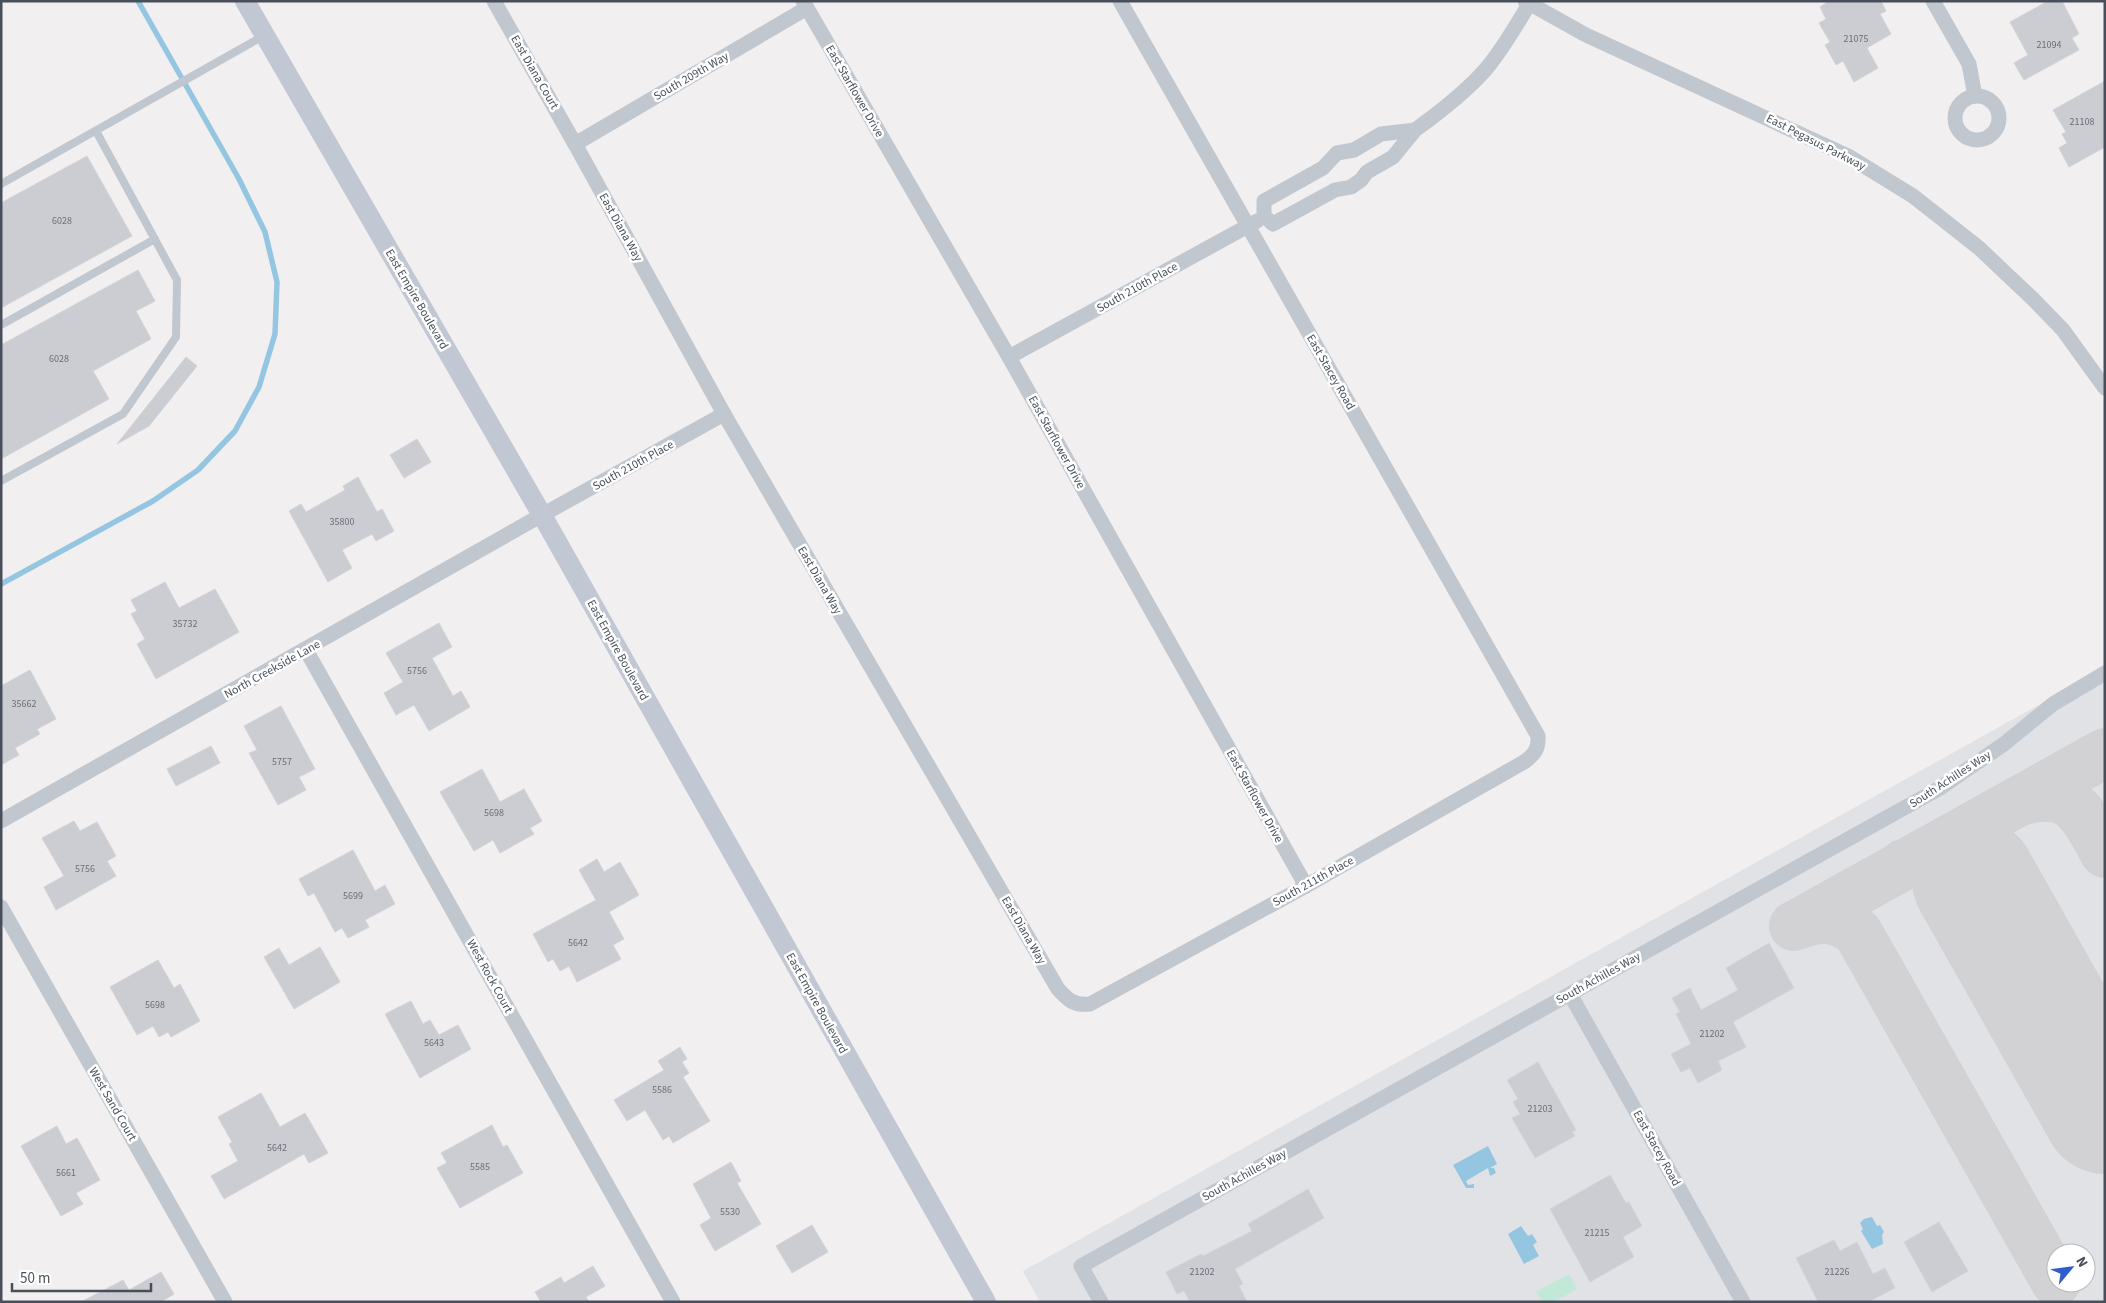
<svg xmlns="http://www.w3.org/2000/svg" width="2106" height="1303" font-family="'Source Sans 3',sans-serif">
<rect width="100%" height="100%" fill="#f1efef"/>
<!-- airport -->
<path fill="#e1e2e6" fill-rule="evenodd" d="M 2105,668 L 2105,1302 L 1040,1302 L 1025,1275 L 1023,1271 ZM 2056,1253 L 2086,1253 L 2086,1283 L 2056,1283 Z"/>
<!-- green -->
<polygon fill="#c2e9d7" points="1569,1274 1577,1289 1554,1302 1542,1302 1536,1292"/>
<!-- water -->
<g fill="#95c6e1">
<polygon points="1488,1146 1497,1164 1490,1168 1494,1168 1496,1173 1490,1176 1488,1168 1466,1181 1468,1185 1474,1184 1474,1188 1466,1188 1453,1165"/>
<polygon points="1872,1217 1877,1226 1880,1225 1884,1232 1882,1235 1883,1244 1872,1249 1861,1231 1863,1229 1860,1223 1864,1219"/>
<polygon points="1521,1226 1528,1236 1532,1234 1537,1242 1533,1245 1539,1256 1524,1264 1508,1234"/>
</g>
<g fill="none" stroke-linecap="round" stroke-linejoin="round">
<!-- stream -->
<polyline stroke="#95c6e1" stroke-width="5.5" points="1,584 153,501 198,470 235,431 259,387 275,334 277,282 265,232 239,179 138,1"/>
<!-- taxiway -->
<g stroke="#d2d1d4" stroke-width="50">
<path d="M 2017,802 C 2071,785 2081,810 2105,853"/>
<path d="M 1904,864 C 1931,856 1956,856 1974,880"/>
<polyline points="1796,925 2105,753"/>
<path d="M 1794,926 C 1819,916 1836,915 1858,933 L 2056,1282"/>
</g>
<!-- runway -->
<polyline stroke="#d2d1d4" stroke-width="124" points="1974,880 2105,1112"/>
</g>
<!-- building -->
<g fill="#cccdd3" stroke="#d3d4d9">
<polygon points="1829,1 1881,1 1886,11 1880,14 1891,34 1867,48 1878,68 1854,82 1843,61 1836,65 1825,45 1830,42 1819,23 1826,19 1820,7"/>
<polygon points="2048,1 2062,1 2079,34 2072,38 2079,50 2024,80 2014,63 2028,55 2010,22"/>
<polygon points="2105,81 2105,147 2069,167 2059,148 2067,143 2062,134 2066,132 2053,110"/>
<polygon points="87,156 132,236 1,308 1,203"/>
<polygon points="138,270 155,301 136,311 151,339 93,371 109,399 1,459 1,345"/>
<polygon points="186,357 197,366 149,426 117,444"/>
<polygon points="417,439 431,462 404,478 390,455"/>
<polygon points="358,477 377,512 382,509 394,531 376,541 372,534 342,550 352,568 328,582 289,511 301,504 306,512 345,490 343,486"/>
<polygon points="165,582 179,608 215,589 239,632 156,679 137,644 145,639 131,614 137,611 131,600"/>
<polygon points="439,623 452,647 432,658 453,696 461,691 470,707 429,731 414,705 396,715 384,693 403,682 386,653"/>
<polygon points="30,670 56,719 37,729 40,734 15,748 19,755 1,765 1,686"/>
<polygon points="281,706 315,769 299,777 306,790 278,805 249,753 257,750 244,726"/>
<polygon points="211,746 220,763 176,786 167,769"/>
<polygon points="482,769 500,802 524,789 542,821 530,828 534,834 500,853 493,840 474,851 440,792"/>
<polygon points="74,821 80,831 97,822 116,856 107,861 116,876 56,910 44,887 64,876 42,838"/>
<polygon points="353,850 375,891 385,885 395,904 365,920 369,927 348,938 342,928 335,932 314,893 308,896 299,879"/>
<polygon points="597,859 604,872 620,862 639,895 609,912 624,939 613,945 621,959 577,982 569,966 560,971 553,959 548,962 533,934 596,900 579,870"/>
<polygon points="1769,943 1794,988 1733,1022 1746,1047 1718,1061 1722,1070 1698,1083 1690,1068 1681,1072 1671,1054 1691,1044 1676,1014 1680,1012 1672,998 1690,988 1701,1010 1738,990 1726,968"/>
<polygon points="320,947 340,982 294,1009 264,957 279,948 289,965"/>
<polygon points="158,960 174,988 180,984 200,1021 171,1037 168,1032 159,1037 153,1026 137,1035 110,987"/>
<polygon points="411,1001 423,1024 430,1020 439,1035 458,1025 471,1049 420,1078 385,1014"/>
<polygon points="680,1047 687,1059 682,1062 689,1073 683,1077 710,1121 673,1143 669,1136 663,1140 645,1110 627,1121 614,1100 664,1070 658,1061"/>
<polygon points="1538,1062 1576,1130 1572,1132 1575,1136 1535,1158 1512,1118 1520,1114 1513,1102 1518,1099 1507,1080"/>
<polygon points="261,1093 280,1127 305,1113 328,1153 309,1163 304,1154 224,1199 211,1176 238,1161 229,1144 232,1142 218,1117"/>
<polygon points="492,1125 503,1147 507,1145 523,1173 460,1208 437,1168 447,1163 441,1153"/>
<polygon points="57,1126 66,1144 77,1138 100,1180 76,1193 83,1204 61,1216 21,1146"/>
<polygon points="731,1162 741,1181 737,1183 761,1224 715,1251 700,1225 711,1218 693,1184"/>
<polygon points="1610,1175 1626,1203 1629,1202 1642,1226 1623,1237 1634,1257 1590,1282 1550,1209"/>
<polygon points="1308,1189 1324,1218 1235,1269 1243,1284 1239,1286 1247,1302 1190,1302 1184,1291 1177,1294 1166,1272 1201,1254 1203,1256 1252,1231 1248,1224"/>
<polygon points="1939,1222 1968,1271 1932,1292 1904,1242"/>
<polygon points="812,1225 828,1252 792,1273 776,1246"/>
<polygon points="1834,1240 1840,1251 1857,1242 1873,1274 1885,1268 1895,1288 1868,1302 1818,1302 1796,1258"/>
<polygon points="593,1266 605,1286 586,1297 589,1302 541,1302 535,1292 561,1277 564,1283"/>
<polygon points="161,1272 174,1294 161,1302 81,1302 123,1280 129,1290"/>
</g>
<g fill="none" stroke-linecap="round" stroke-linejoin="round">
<!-- lane -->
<g stroke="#c1c7cf" stroke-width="8">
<polyline points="1,184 265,35"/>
<polyline points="1,325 155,239"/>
<polyline points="1,481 123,414 176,337 177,280 96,131"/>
</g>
<!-- street -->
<g stroke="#c1c7cf" stroke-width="15">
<path d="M 494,1 L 575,144 L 724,414 L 1058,989 C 1068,1000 1074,1006 1090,1004 L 1306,886 L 1524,762 C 1534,755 1539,749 1538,736 L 1120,1"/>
<polyline points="803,1 1009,357 1306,886"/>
<polyline points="1525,1 1586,35 1848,156 1913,196 1979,248 2033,299 2063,330 2105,388"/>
<polyline points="1933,1 1969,64 1975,96"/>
<circle cx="1977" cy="118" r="22"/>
<polygon points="1415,130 1393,157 1367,172 1361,180 1351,187 1335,190 1273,224 1264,216 1264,201 1323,168 1337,153 1354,150 1381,134"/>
<path d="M 1415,130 C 1440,112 1465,93 1486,69 C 1503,49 1517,24 1531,1"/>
<polyline points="575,144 807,8"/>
<polyline points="1009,357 1257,221"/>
<polyline points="306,650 673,1302"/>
<polyline points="1,821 542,515 724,414"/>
<polyline points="1,907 225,1302"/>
<polyline points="1570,994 1743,1302"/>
<polyline points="1101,1302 1081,1266 1940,788 2004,744 2053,704 2105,673"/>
</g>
<!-- secondary -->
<polyline stroke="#c2c8d3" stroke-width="20" points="245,1 542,515 986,1302"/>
</g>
<g text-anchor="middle" stroke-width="5" stroke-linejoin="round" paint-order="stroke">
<!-- number labels -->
<g font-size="10" fill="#6a6e78">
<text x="1856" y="42">21075</text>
<text x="2049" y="48">21094</text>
<text x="2082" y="125">21108</text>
<text x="62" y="224">6028</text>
<text x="59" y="362">6028</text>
<text x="342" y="525">35800</text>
<text x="185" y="627">35732</text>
<text x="417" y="674">5756</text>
<text x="24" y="707">35662</text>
<text x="282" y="765">5757</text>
<text x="494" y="816">5698</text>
<text x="85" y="872">5756</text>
<text x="353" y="899">5699</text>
<text x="578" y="946">5642</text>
<text x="155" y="1008">5698</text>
<text x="1712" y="1037">21202</text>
<text x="434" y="1046">5643</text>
<text x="662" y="1093">5586</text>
<text x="1540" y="1112">21203</text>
<text x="277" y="1151">5642</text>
<text x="480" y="1170">5585</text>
<text x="66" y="1176">5661</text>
<text x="730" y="1215">5530</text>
<text x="1597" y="1236">21215</text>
<text x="1202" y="1275">21202</text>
<text x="1837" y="1275">21226</text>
</g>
<!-- street labels -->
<g font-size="12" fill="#494f5a" stroke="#fff">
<text transform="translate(535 72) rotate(60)" y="4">East Diana Court</text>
<text transform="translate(691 76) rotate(-30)" y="4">South 209th Way</text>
<text transform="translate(855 91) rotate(60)" y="4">East Starflower Drive</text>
<text transform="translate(1816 142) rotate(27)" y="4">East Pegasus Parkway</text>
<text transform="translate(621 227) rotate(61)" y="4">East Diana Way</text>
<text transform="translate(1137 287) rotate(-29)" y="4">South 210th Place</text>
<text transform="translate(417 299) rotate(60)" y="4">East Empire Boulevard</text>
<text transform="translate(1331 372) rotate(60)" y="4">East Stacey Road</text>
<text transform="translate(1057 442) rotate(61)" y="4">East Starflower Drive</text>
<text transform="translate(633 465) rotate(-29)" y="4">South 210th Place</text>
<text transform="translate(820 580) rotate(60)" y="4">East Diana Way</text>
<text transform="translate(618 650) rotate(61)" y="4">East Empire Boulevard</text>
<text transform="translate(272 669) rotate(-29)" y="4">North Creekside Lane</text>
<text transform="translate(1950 779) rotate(-33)" y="4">South Achilles Way</text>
<text transform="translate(1255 796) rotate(61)" y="4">East Starflower Drive</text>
<text transform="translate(1313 881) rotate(-29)" y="4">South 211th Place</text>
<text transform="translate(1024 930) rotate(60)" y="4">East Diana Way</text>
<text transform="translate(490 976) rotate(61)" y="4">West Rock Court</text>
<text transform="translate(1598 978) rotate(-29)" y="4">South Achilles Way</text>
<text transform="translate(817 1003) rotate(61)" y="4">East Empire Boulevard</text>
<text transform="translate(113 1104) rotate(60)" y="4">West Sand Court</text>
<text transform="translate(1657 1148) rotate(61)" y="4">East Stacey Road</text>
<text transform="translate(1244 1175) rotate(-29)" y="4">South Achilles Way</text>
</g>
</g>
<!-- border -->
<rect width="2106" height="1303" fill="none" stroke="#494f5a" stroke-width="5"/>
<!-- north arrow -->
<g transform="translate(2071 1268) rotate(61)"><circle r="24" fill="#ffffff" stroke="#b6b9bd"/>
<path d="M0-4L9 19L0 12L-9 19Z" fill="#2f5dcb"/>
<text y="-8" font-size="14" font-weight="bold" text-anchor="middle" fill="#494f5a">N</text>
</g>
<!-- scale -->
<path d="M12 1283v8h139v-8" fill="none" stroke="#494f5a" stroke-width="2.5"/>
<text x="20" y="1283" font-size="15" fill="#494f5a" stroke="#ffffff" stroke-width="4" paint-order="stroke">50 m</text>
</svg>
